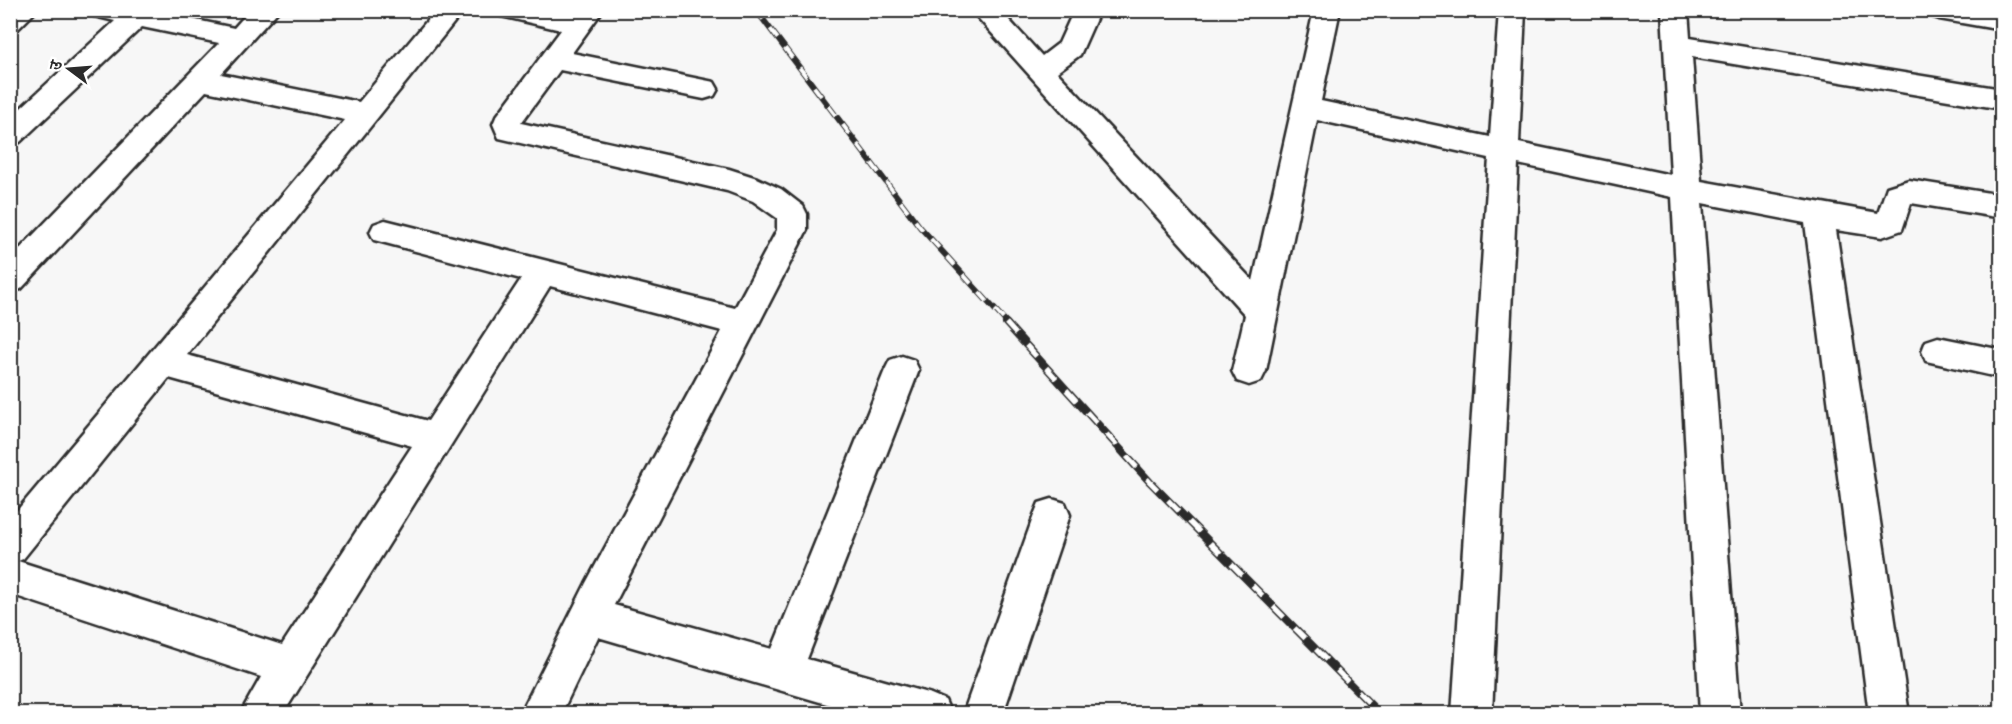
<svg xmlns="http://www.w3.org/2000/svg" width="2012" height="724" font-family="Dekko,'Playpen Sans Deva',sans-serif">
<rect width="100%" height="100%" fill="#f7f7f7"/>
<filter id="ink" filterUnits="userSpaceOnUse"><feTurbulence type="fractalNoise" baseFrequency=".0167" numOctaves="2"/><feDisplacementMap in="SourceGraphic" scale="12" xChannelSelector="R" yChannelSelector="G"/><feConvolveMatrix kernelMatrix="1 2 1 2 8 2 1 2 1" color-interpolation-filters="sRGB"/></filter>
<g filter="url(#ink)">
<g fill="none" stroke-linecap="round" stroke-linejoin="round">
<defs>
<g id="minor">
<polygon points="10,10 37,10 19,28 10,31"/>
<path d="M 90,10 L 149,10 L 234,28 L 250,10 L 279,10 L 221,74 L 359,102 L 436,10 L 464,10 L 187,355 L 428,421 L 521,279 L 374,240 L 370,232 L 374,224 L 385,220 L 735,308 L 777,230 L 777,218 L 753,201 L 727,191 L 499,138 L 493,124 L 496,117 L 561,30 L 501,16 L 497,10 L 553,10 L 572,15 L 576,10 L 603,10 L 572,53 L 714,82 L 718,89 L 714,96 L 704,99 L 560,70 L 521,123 L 729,169 L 757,178 L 781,189 L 803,206 L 807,214 L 807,230 L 614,605 L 772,649 L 885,370 L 890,360 L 902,356 L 914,360 L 919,370 L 807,659 L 931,694 L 945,700 L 951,714 L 861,714 L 598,637 L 561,714 L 520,714 L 586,583 L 722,331 L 550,286 L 283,714 L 240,714 L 261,677 L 10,594 L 10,519 L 345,120 L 206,91 L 21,289 L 10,292 L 10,259 L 219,43 L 142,27 L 20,142 L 10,145 L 10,118 L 115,21 L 94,16 ZM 169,378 L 412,446 L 282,645 L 18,561 L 23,559 Z"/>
<polygon points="971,10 1000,10 1042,56 1059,43 1074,10 1100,10 1080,55 1057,72 1253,281 1314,10 1340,10 1321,101 1490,137 1499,10 1525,10 1519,143 1671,175 1662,10 1688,10 1690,38 2002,89 2002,109 1692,57 1701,181 1878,213 1887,187 1909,180 2002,195 2002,218 1911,203 1902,230 1882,237 1836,230 1909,714 1869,714 1805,223 1702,203 1740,714 1700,714 1672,197 1518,164 1492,714 1452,714 1489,158 1317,120 1266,371 1261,381 1249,385 1237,381 1232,371 1245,315"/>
<polygon points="1926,10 2002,12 2002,30 1939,19 1930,16"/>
<polygon points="1938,337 2002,350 2002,378 1926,361 1922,351 1926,341"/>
<polygon points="1052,499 1065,503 1070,515 1003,714 963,714 1034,515 1039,503"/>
</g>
</defs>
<!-- minor casing -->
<use href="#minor" stroke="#2b2b2b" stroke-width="5"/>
<!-- minor -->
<use href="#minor" fill="#fff" fill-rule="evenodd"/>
<defs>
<polyline id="rail-far1" points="756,10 920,227 1008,324"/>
<polyline id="rail" points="1006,323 1150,482 1380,714"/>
</defs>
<!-- rail-far1 casing -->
<use href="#rail-far1" stroke="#2b2b2b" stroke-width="6"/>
<!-- rail casing -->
<use href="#rail" stroke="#2b2b2b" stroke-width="8"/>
<!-- rail-far1 -->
<use href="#rail-far1" stroke="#fff" stroke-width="4" stroke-dasharray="12" stroke-linecap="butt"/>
<!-- rail -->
<use href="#rail" stroke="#fff" stroke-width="5" stroke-dasharray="15" stroke-linecap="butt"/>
</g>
</g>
<!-- margin -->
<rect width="2012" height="724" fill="none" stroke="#fff" stroke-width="36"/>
<rect x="18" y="18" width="1976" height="688" fill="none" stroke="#2b2b2b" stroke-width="2" filter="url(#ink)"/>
<!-- north arrow -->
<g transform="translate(69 69) rotate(286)" stroke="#ffffff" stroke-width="4.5" paint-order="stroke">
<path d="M0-4.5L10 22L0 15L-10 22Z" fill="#2b2b2b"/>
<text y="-9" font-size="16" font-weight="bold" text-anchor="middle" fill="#2b2b2b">उ</text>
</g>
</svg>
